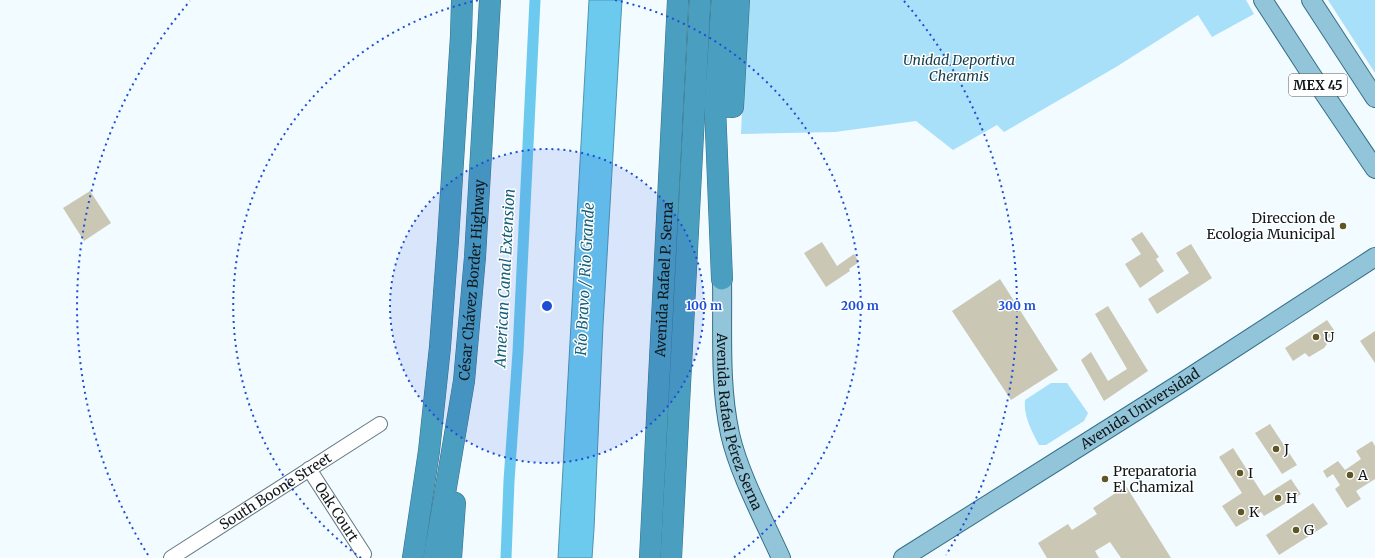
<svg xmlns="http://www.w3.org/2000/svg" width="1375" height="558" font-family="Merriweather,serif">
<rect width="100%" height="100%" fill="#f2fbff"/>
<!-- green -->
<g fill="#a7e0f8">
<polygon points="747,0 1246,0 1254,14 1212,37 1198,15 1116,67 1004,132 997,125 953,150 916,121 835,132 741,134"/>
<polygon points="1328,0 1375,0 1375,73"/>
<path d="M 1051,383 L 1067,383 L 1088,413 L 1084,421 L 1046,445 L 1039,445 C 1032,432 1023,415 1025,400 Z"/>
</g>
<!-- water -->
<polygon fill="#6bcaee" stroke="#5095af" points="589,0 622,0 603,325 594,529 592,558 558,558"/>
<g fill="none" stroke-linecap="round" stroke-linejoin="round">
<!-- canal -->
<polyline stroke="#6bcaee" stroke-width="11" points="506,558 509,481 518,352 535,0"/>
</g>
<!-- building -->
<g fill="#cac8b4">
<polygon points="90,191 111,223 84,241 63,208"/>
<polygon points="1142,232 1159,257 1156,259 1164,271 1140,288 1125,264 1141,254 1131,239"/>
<polygon points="822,242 837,266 854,254 859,262 849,269 850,271 826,287 804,253"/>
<polygon points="1191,244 1212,278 1157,314 1148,299 1189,273 1176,253"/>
<polygon points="1000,279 1058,370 1011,400 952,311"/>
<polygon points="1108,306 1148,371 1104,401 1081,360 1091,352 1108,381 1127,369 1095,314"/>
<polygon points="1327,320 1336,333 1324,341 1327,344 1324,348 1309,357 1305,353 1293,361 1285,348"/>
<polygon points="1375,331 1375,363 1360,341"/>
<polygon points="1270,424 1297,465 1282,474 1255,433"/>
<polygon points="1372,441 1375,446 1375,479 1356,491 1361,499 1347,508 1335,489 1340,485 1333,474 1327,478 1323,471 1338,461 1345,470 1361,459 1356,451"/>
<polygon points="1233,448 1264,496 1291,479 1301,494 1264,516 1261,512 1236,527 1222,506 1242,493 1219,457"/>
<polygon points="1126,486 1171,558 1121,558 1110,542 1095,551 1099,558 1047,558 1038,543 1068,524 1072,530 1097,514 1093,508"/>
<polygon points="1313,503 1328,524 1279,555 1266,535"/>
</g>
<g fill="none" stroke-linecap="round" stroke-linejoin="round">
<defs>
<g id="minor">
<path id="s1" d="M 309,469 L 364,554"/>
<path id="s2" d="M 171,558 L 380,424"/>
</g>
<g id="major">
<polyline points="1263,0 1311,74 1375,169"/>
<polyline points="1311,0 1375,98"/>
<path id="s3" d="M 722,279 C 723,330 719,383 730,434 C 739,474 764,520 781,558"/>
<path id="s4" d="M 903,558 L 1184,381 L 1375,257"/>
</g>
<g id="highway">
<polyline points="722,0 715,106 722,279"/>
<polyline points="715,106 733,107 739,0"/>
<polyline points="413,558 429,451 440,347 448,240 461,36 462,0"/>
<path id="s5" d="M 434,558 L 464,381 L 475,257 L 490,0"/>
<polyline points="451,558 455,503"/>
<path id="s6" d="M 650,558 L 678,0"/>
<polyline points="671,558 700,0"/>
</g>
</defs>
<!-- minor casing -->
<use href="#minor" stroke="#637881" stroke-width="16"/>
<!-- major casing -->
<use href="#major" stroke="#366f86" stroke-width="20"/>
<!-- highway casing -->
<use href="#highway" stroke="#366f86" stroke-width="22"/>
<!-- minor -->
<use href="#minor" stroke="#fff" stroke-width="14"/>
<!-- major -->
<use href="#major" stroke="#92c5d9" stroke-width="18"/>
<!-- highway -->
<use href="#highway" stroke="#4a9ebf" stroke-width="21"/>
</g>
<!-- distance rings -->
<circle cx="547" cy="306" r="157" fill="#1d4ed8" fill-opacity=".12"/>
<g fill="none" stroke="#1d4ed8" stroke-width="2" stroke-dasharray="2 4">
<circle cx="547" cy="306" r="157"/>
<path d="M361 558A313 313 0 0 1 479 0M615 0A313 313 0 0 1 733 558"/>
<path d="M148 555A470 470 0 0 1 190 1M904 1A470 470 0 0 1 946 555"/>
</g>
<!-- markers -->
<g fill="#5e5623" stroke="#fff" stroke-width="1.5">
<circle cx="1343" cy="226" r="4"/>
<circle cx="1316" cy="337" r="4"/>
<circle cx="1276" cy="449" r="4"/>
<circle cx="1240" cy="473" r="4"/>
<circle cx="1350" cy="475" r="4"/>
<circle cx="1105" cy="479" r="4"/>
<circle cx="1278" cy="498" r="4"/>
<circle cx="1241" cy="512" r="4"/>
<circle cx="1296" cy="530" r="4"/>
</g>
<g text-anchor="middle" stroke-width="3" stroke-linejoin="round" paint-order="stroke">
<!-- shield labels -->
<rect fill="#fff" stroke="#585d5f" stroke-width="1" x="1289" y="74" width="58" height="22" rx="3"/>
<g font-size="13" font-weight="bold" fill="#10181b">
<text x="1318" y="90">MEX 45</text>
</g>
<!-- park labels -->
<g font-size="14" font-style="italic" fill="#133e4d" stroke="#fff">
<text x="959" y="65">Unidad Deportiva<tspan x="959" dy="16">Cheramis</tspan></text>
</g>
<!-- poi labels -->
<g font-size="14" fill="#10181b" stroke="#fff" text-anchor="start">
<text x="1335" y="223" text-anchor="end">Direccion de<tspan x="1335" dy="16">Ecologia Municipal</tspan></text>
<text x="1324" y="342">U</text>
<text x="1284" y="454">J</text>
<text x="1113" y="476">Preparatoria<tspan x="1113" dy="16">El Chamizal</tspan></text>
<text x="1248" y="478">I</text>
<text x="1358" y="480">A</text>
<text x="1286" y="503">H</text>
<text x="1249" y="517">K</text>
<text x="1304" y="535">G</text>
</g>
<!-- street labels -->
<g font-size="14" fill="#10181b" stroke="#fff">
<text dy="5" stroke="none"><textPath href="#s6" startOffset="279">Avenida Rafael P. Serna</textPath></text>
<text dy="5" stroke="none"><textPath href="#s5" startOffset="281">César Chávez Border Highway</textPath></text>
<text dy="5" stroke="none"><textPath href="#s4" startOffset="280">Avenida Universidad</textPath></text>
<text dy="5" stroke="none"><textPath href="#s3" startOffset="145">Avenida Rafael Pérez Serna</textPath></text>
<text dy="5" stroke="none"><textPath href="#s2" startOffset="124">South Boone Street</textPath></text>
<text dy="5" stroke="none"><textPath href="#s1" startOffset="51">Oak Court</textPath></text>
</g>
<!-- water labels -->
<g font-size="15" font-style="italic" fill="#15607a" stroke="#fff">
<text transform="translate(505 278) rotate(-87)" y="5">American Canal Extension</text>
<text transform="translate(585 279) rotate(-87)" y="5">Río Bravo / Rio Grande</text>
</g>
</g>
<circle cx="547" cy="306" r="6" fill="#1d4ed8" stroke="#fff" stroke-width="2"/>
<g font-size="12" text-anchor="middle" font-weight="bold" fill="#1d4ed8" stroke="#fff" stroke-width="3" stroke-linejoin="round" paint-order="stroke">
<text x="704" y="310">100 m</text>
<text x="860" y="310">200 m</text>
<text x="1017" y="310">300 m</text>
</g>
</svg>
